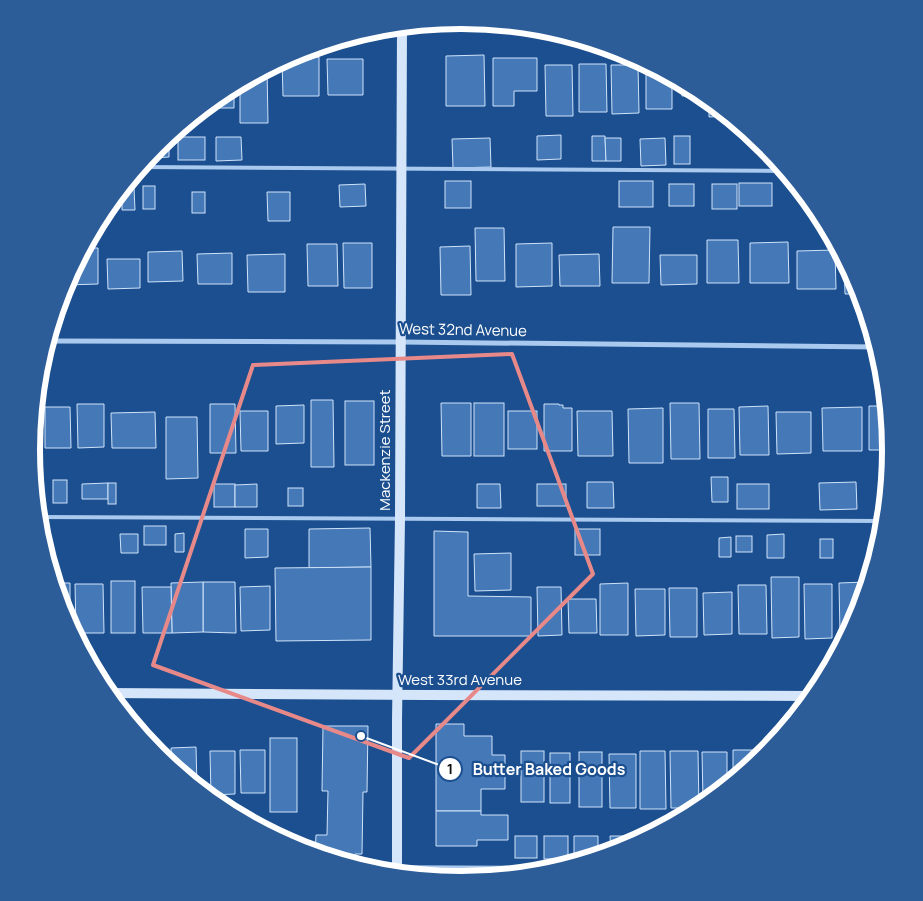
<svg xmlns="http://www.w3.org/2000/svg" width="923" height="901" font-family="Manrope,sans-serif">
<rect width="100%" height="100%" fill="#1b4f8f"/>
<!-- building -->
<g fill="#4478b7" stroke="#cfe3fa">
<polygon points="484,55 485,106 446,106 446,56"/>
<polygon points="288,57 319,57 319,96 283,96 282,61"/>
<polygon points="493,58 537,58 537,91 514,91 514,106 493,106"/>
<polygon points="327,59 363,59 363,95 328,95"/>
<polygon points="579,64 606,64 607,112 579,112"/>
<polygon points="545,65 572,65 573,116 546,116"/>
<polygon points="611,65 638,65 639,113 612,114"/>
<polygon points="267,68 268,123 240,123 240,83"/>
<polygon points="646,68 655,68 672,77 672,109 646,109"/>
<polygon points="682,83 701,93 704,95 682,96"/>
<polygon points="234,86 234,108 211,108 211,102 223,92"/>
<polygon points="709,99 730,116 709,117"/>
<polygon points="561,135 561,159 537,160 537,136"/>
<polygon points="592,136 605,136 606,161 592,161"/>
<rect x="674" y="136" width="16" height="28"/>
<rect x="178" y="137" width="27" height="23"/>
<polygon points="216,137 241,137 242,160 216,161"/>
<polygon points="490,138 491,167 453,168 452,139"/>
<polygon points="605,138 621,138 621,161 606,161"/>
<polygon points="665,138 666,165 641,166 640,139"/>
<polygon points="162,142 169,142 169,157 154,158 154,150"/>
<rect x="445" y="181" width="26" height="27"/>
<rect x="619" y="181" width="34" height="26"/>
<rect x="739" y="183" width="33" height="23"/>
<polygon points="365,184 366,206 340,207 339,185"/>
<rect x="669" y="184" width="25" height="22"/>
<rect x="712" y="184" width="25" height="25"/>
<rect x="143" y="186" width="12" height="23"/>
<polygon points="123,188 134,188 135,210 122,210 122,189"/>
<rect x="192" y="192" width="13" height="21"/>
<polygon points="267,192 290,192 290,221 268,221"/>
<polygon points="814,205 820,212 814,212"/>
<polygon points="613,227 650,227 649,283 612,283"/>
<polygon points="475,228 504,228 505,281 476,281"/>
<polygon points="707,240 738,240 739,283 707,283"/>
<polygon points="788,242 789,283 750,283 750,243"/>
<polygon points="343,243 372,243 372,288 344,288"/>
<polygon points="552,243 552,286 516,287 516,244"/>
<polygon points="307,244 337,244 338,286 308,286"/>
<polygon points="470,246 471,295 441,295 440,247"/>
<polygon points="84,248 98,248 98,284 66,285 66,282"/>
<polygon points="835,250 836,289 797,289 797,251"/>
<polygon points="182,251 183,281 148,282 148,252"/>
<polygon points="232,253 232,284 198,284 197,254"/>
<polygon points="285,254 285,292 248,292 247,255"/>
<polygon points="599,254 600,286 560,286 559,255"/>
<polygon points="660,255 697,255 697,284 661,285"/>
<polygon points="844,258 859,286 862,294 845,294"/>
<polygon points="107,259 140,259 140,288 108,289"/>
<polygon points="311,400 333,400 334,467 311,467"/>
<rect x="345" y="401" width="29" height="64"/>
<polygon points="441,403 471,403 471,456 442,456"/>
<rect x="474" y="403" width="30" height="53"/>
<polygon points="670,403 699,403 700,459 671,459"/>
<polygon points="77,404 104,404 104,447 78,448"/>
<polygon points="210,404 235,404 236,453 210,453"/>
<polygon points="544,404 559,404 559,405 563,405 563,408 572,408 572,451 544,451"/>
<polygon points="304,405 304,443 276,444 276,406"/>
<polygon points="768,406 769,455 740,455 739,407"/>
<polygon points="869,406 888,406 892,450 869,450"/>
<polygon points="45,407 70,407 71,448 45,448"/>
<polygon points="862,407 862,451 823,451 822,408"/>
<polygon points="663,408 663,463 629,463 628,409"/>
<polygon points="708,409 734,409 735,458 708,458"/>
<polygon points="35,411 35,442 32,442"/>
<polygon points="240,411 268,411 268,451 241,451"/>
<rect x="508" y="411" width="29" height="38"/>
<polygon points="577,411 612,411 613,456 578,456"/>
<polygon points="155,412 156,448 112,448 111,413"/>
<polygon points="776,412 811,412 811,453 777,454"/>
<polygon points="166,417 197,417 198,478 166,479"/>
<polygon points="711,477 728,477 728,502 712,502"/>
<rect x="53" y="480" width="14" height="23"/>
<polygon points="587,482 613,482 614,508 587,508"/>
<polygon points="856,482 857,509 820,510 819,483"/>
<polygon points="108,483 108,499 82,499 82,484"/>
<rect x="108" y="483" width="8" height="21"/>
<rect x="214" y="484" width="21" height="23"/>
<polygon points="257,484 257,507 235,507 235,485"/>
<polygon points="477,484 500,484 501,508 477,508"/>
<rect x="537" y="484" width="29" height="22"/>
<rect x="737" y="484" width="32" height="25"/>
<rect x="288" y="488" width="15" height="18"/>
<rect x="144" y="526" width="22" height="19"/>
<polygon points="370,528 371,567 309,568 309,529"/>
<polygon points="245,529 268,529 268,557 245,558"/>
<rect x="575" y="529" width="25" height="26"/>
<polygon points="434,531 468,532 468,596 531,597 531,636 434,636"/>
<polygon points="184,533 184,552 175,552 175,534"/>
<polygon points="120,534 138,534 138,553 121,553"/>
<polygon points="784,534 784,558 767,558 767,535"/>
<rect x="736" y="536" width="16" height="16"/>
<polygon points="731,537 731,557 719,557 719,538"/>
<polygon points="872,537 883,537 876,559 872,559"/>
<rect x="820" y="539" width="13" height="19"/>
<polygon points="511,553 511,590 475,591 474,554"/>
<polygon points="371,567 371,640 276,641 275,568"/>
<polygon points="771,577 799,577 799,637 772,638"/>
<rect x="111" y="581" width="24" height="52"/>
<polygon points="203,582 235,582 236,633 203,632"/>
<polygon points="203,582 203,632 172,633 171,583"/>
<polygon points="866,582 866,591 859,616 850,633 840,633 839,583"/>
<polygon points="54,583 70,583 70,627 64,615"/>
<polygon points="628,583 628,635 600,635 600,584"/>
<polygon points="75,584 103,584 104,633 76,633"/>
<polygon points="804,584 832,584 832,638 805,639"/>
<polygon points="738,585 766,585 767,634 739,634"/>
<polygon points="270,586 270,630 241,631 240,587"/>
<polygon points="142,587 171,587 172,633 143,633"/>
<polygon points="537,587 561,587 562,635 538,636"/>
<polygon points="669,588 697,588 697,637 670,637"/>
<polygon points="635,589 665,589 665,635 636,636"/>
<polygon points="732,592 732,634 704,635 703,593"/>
<polygon points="568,599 596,599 597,633 569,633"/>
<polygon points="436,724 464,724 464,736 492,736 492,755 505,755 505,789 481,789 481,811 436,811"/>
<polygon points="323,726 368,726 367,792 363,792 362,854 355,854 355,858 335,858 335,854 315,854 316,835 327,835 328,791 322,791"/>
<rect x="270" y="738" width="27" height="74"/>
<polygon points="196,747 197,787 172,767 171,748"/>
<polygon points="240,750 265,750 265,793 241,793"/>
<polygon points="733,750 757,750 758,762 733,782"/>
<polygon points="210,751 235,751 235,794 211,795"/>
<rect x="521" y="751" width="23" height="51"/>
<polygon points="640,751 665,751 666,809 640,809"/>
<polygon points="670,751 698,751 699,808 671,808"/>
<rect x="579" y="752" width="23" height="55"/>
<polygon points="702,752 727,752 727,787 711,800 703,800"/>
<rect x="550" y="753" width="20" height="50"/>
<polygon points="609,754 636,754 636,808 610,808"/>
<polygon points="436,811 481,811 481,815 508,815 508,840 477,840 477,846 436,846"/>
<rect x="515" y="836" width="22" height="22"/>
<rect x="544" y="836" width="24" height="23"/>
<polygon points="574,836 598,836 598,857 593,858 574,858"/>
<polygon points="610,836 634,836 634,844 626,848 611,853"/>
<polygon points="637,836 649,836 637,843"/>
</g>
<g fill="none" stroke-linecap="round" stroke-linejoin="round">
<!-- lane -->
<g stroke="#a9c9ee" stroke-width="4">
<polyline points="140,167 786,171"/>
<polyline points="38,517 885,521"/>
<polyline points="358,867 559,868"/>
</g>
<!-- street -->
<polyline stroke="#a9c9ee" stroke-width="5" points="47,341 401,342 878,347"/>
<!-- secondary -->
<g stroke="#d6e6fa" stroke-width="10">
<polyline points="106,693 425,695 814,696"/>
<polyline points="397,875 397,720 400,519 402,26"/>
</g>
</g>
<!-- marked area -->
<path fill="none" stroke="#e88989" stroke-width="4" stroke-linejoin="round" d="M 512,354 L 593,574 L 409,758 L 153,665 L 253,365 Z"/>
<g text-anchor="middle" stroke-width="4.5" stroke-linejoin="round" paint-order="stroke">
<!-- street labels -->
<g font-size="15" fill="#fff" stroke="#1b4f8f">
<text transform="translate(463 330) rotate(1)" y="5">West 32nd Avenue</text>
<text transform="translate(385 450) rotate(-90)" y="5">Mackenzie Street</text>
<text x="460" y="685">West 33rd Avenue</text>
</g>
</g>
<!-- crop -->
<path d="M0 0H923V901H0ZM40 450a421 421 0 1 1 842 0a421 421 0 1 1-842 0Z" fill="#2d5d98" fill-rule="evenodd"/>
<path fill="none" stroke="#fff" stroke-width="6" d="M40 450a421 421 0 1 1 842 0a421 421 0 1 1-842 0Z"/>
<!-- callouts -->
<path fill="none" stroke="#fff" stroke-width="2" d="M361 736L450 769"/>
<g fill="#fff" stroke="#1b4f8f" stroke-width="2">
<circle cx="361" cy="736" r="5"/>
<circle cx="450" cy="769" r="12"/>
</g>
<g font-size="15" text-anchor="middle" font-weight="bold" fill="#111">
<text x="450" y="774">1</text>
</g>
<g font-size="16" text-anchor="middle" font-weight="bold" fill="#fff" stroke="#1b4f8f" stroke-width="4.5" stroke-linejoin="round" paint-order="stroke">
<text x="549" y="775">Butter Baked Goods</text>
</g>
</svg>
